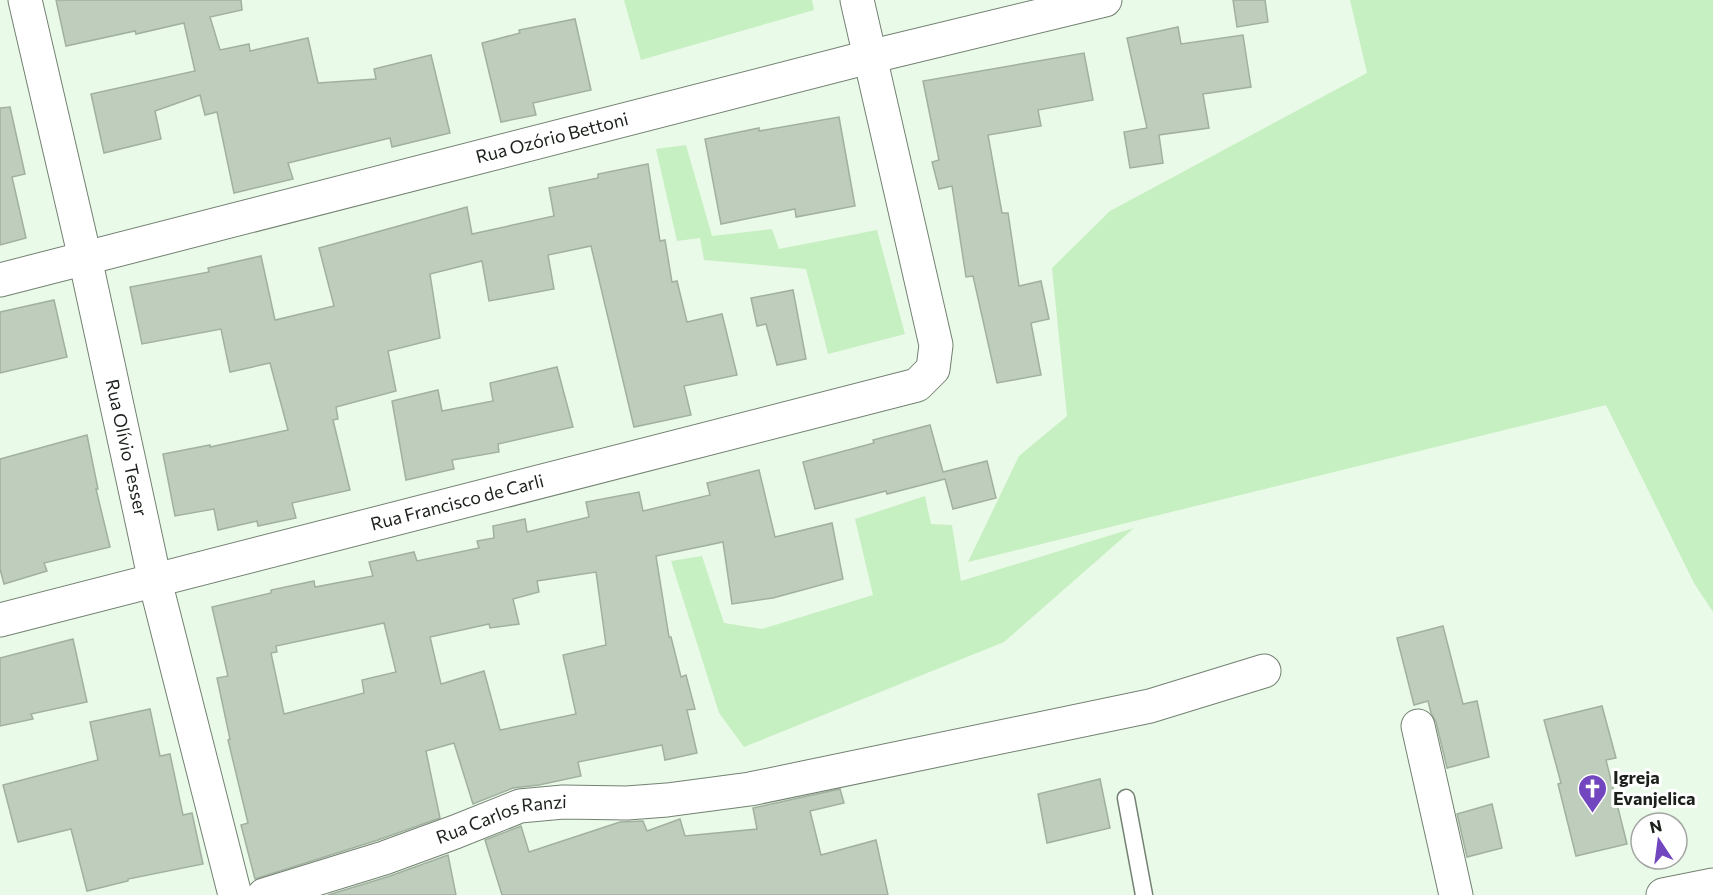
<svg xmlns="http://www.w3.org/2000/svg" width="1713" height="895" font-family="Commissioner,sans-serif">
<rect width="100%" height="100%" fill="#eafae8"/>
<!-- green -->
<g fill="#c6f0c1">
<polygon points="624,0 812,0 814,10 641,60"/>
<polygon points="1350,0 1713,0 1713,612 1694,583 1606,405 968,562 1019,456 1067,416 1052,268 1110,211 1367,73"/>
<polygon points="686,145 712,236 772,229 779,249 877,230 905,334 828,354 806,269 704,260 700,238 677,241 656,149"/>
<polygon points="925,496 931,524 952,525 961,581 1134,528 1004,642 744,747 719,713 671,561 702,556 724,623 762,629 873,595 855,519"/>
</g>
<!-- building -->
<g fill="#becdbc" stroke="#a2b0a0" stroke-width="1.5" fill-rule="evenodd">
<polygon points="56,0 241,0 242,10 210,17 220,50 249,44 250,51 308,38 318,83 376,79 374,69 431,55 450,133 392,147 390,138 288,163 293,179 234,193 217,112 205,115 200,95 155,111 161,139 104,153 91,94 195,71 184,23 136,34 135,31 66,46"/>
<polygon points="1233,0 1265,0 1268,22 1237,27"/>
<polygon points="575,19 591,90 533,103 536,115 501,122 482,43 520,33 519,30"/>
<polygon points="1178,27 1181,44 1243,35 1251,87 1203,94 1209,128 1159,135 1163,163 1130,168 1124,132 1147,128 1127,38"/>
<polygon points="1084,53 1093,100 1038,110 1041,126 988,135 1002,213 1008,213 1019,286 1041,281 1049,319 1031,323 1041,375 997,383 973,276 966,277 952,186 939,189 932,162 939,160 923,81"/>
<polygon points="10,107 25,174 12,177 26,238 0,245 0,108"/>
<polygon points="839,117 855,206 796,217 795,209 721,224 705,139 759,128 759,131"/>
<polygon points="648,164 660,241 665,240 672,282 677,281 687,322 722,314 737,375 684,386 691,415 634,427 591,246 548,255 554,289 489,301 482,261 430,274 440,338 388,351 396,391 336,407 338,419 333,420 350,490 292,503 296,518 258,526 257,521 218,530 214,509 175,516 163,454 210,445 210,447 288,430 270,363 230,372 221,329 142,344 130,287 209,272 208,268 261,256 275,320 334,306 319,248 467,207 472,234 554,216 549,188 598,178 598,174"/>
<polygon points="793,290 806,359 777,365 766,324 757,326 751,298"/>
<polygon points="54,300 67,357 0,373 0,312"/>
<polygon points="557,367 573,427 498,444 499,452 452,460 454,469 406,480 392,401 438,390 442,411 493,401 490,383"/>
<polygon points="930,425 943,472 987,461 996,498 953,509 945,479 887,494 886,491 815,509 803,462 874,443 873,440"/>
<polygon points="87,435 98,489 96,489 110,547 44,563 47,571 4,584 0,569 0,459"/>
<path d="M 759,470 L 775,537 L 832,523 L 843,579 L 773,598 L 732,604 L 723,542 L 656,556 L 669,637 L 671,637 L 681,677 L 686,675 L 695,709 L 687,710 L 697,753 L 665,760 L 662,745 L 578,762 L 581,776 L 539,785 L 513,788 L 473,804 L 454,743 L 426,751 L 440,818 L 378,840 L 255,879 L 241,825 L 248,823 L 228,740 L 230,739 L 217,678 L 228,676 L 212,607 L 271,593 L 271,590 L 314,581 L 315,587 L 373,576 L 369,562 L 414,552 L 417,561 L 479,548 L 477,541 L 494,538 L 493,526 L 525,519 L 527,532 L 589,517 L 586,502 L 639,492 L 643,511 L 710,495 L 707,483 ZM 596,572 L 606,645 L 563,655 L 576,714 L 500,730 L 484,671 L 441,684 L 430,637 L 489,624 L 490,628 L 519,624 L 513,599 L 539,592 L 537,581 ZM 384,623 L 396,672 L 362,680 L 364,693 L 284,714 L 271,653 L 277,652 L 276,646 Z"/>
<polygon points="1443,626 1463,704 1477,701 1489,757 1447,768 1436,722 1431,713 1428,701 1414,705 1397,638"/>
<polygon points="73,639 87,702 31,714 33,719 0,726 0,658"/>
<polygon points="1602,706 1616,758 1606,760 1627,844 1576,856 1558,784 1561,783 1544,720"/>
<polygon points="150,709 160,756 170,754 183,815 192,813 203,864 128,879 128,881 87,891 71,829 18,842 3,785 98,760 90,722"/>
<polygon points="1100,779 1110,828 1047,843 1038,794"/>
<polygon points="840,789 844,803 810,811 821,855 876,840 888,895 502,895 485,840 521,826 529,852 620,822 643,821 647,831 680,819 685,836 757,829 753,808"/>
<polygon points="1492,804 1502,848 1467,857 1457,814"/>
<polygon points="448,855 456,895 328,895 390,876"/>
</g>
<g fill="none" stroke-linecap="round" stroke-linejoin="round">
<defs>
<polyline id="lane" points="1126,798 1144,895"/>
<g id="street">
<path id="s1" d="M 25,0 L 85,258 L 155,581 L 235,895"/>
<path id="s2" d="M 0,280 L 869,57 L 1105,0"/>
<path id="s3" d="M 0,620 L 917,385 L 933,369 L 936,345 L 857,0"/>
<polyline points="1418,726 1456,895"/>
<path id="s4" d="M 264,895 L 384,858 L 455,832 L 520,806 L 563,802 L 627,803 L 667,800 L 750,789 L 1150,706 L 1264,671"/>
</g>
<polyline id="secondary" points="1663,895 1713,885"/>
</defs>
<!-- lane casing -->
<use href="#lane" stroke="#738172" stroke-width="19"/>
<!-- street casing -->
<use href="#street" stroke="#738172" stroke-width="35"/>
<!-- secondary casing -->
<use href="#secondary" stroke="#738172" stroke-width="35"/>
<!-- lane -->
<use href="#lane" stroke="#fff" stroke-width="16"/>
<!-- street -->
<use href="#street" stroke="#fff" stroke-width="33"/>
<!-- secondary -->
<use href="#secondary" stroke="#fff" stroke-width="33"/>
</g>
<!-- icons -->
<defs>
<symbol id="church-pin" viewBox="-11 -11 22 30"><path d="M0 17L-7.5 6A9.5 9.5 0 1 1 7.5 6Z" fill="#7146be" stroke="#fff"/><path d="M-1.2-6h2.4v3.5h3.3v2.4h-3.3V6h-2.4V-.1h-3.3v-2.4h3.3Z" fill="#fff"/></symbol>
</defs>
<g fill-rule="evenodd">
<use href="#church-pin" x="1576" y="772" width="33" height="45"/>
</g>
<g text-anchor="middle" stroke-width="6" stroke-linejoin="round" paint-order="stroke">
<!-- street labels -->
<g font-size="18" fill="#1b201a" stroke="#fff">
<text dy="6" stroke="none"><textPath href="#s2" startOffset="570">Rua Ozório Bettoni</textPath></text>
<text dy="6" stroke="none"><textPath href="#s1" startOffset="459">Rua Olívio Tesser</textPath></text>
<text dy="6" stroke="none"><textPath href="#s3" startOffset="472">Rua Francisco de Carli</textPath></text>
<text dy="6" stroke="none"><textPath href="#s4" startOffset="250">Rua Carlos Ranzi</textPath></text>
</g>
<!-- poi labels -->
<g font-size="18" font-weight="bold" fill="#1b201a" stroke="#fff" text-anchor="start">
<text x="1613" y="784">Igreja<tspan x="1613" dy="21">Evanjelica</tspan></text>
</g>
</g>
<!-- north arrow -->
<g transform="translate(1659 841) rotate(347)"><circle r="28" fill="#ffffff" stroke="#a4a6a3" stroke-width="1.5"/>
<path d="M0-4.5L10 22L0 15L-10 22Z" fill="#7146be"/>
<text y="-9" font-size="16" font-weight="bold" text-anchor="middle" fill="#1b201a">N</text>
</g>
</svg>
